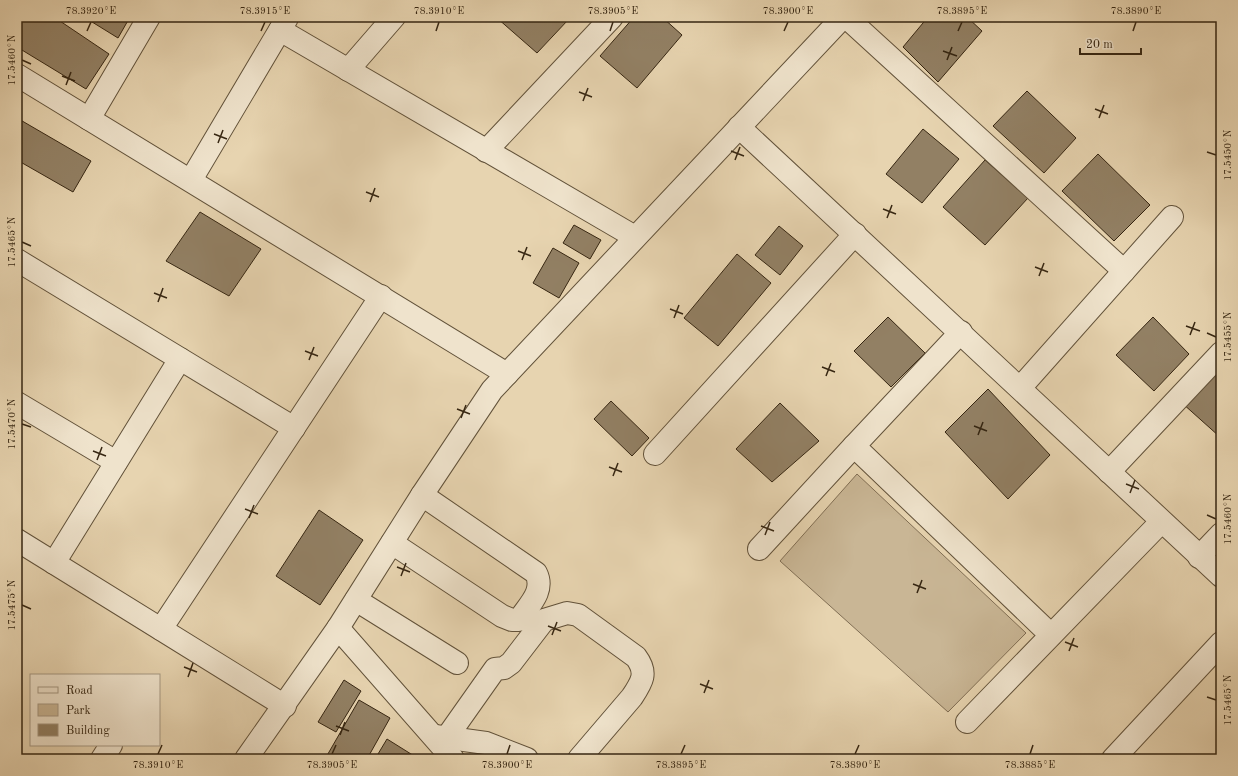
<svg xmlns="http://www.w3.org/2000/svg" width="1238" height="776" font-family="'Old Standard TT',serif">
<rect width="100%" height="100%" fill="#e7d4b0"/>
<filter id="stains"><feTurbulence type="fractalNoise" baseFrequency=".005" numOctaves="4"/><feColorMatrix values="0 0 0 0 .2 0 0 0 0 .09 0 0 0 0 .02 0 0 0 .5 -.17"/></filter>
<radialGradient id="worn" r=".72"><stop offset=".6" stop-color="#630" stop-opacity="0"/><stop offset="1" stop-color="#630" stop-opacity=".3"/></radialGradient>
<!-- green -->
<polygon fill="#c9b695" stroke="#806e54" points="857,474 1026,633 948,712 780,561"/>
<!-- building -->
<g fill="#928064" stroke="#362612">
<polygon points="17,17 54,17 109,54 86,89 17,47"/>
<polygon points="84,17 130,17 118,38"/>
<polygon points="564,17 568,20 537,53 497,18"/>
<polygon points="634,17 662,17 682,35 637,88 600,56"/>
<polygon points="928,17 967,17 982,31 938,82 903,47"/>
<polygon points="1027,91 1076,138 1044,173 993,126"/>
<polygon points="17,118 91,161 73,192 17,160"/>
<polygon points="923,129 959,159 922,203 886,174"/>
<polygon points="1098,154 1150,205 1114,241 1062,191"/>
<polygon points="985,160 1028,198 985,245 943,207"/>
<polygon points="200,212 261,249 229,296 166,261"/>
<polygon points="574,225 601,240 590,259 563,243"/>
<polygon points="779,226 803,246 780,275 755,255"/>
<polygon points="553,248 579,263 559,298 533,283"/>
<polygon points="737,254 771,283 718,346 684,318"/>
<polygon points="888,317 925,353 891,387 854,351"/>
<polygon points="1153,317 1189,354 1154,391 1116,355"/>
<polygon points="1214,368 1221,374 1220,437 1182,403"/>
<polygon points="988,389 1050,455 1008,499 945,432"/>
<polygon points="611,401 649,438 632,456 594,419"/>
<polygon points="780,403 819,441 772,482 736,449"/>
<polygon points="319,510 363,540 320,605 276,576"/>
<polygon points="344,680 361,691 336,732 318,722"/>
<polygon points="359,700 390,718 367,759 325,759"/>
<polygon points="387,739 419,759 375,759"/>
</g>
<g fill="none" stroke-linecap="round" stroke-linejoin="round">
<defs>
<g id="minor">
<polyline points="846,17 1124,271"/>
<polyline points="280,30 635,237"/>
<polyline points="348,70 394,17"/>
<polyline points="17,75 507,374"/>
<polyline points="89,119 149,17"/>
<polyline points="739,127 1221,576"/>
<polyline points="486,151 612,17"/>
<polyline points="191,180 287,18"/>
<polyline points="17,260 294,428"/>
<polyline points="961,332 854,446 1051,635"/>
<polyline points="1020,388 1172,217"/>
<polyline points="17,403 116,462"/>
<polyline points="655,454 855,234"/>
<polyline points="1109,472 1221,353"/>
<polyline points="17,540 285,706"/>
<path d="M 392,543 L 502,616 L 512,620 L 519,620 C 529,605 545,591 536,573 L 422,495"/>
<polyline points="759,549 854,446"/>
<polyline points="1199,557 1221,534"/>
<polyline points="54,563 180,359"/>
<polyline points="356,600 457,663"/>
<polyline points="338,628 453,759"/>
<polyline points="161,629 381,296"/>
<polyline points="967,722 1161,522"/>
<polyline points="435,736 486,743 527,759"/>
<path d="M 447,737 L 495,669 L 504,668 L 511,663 L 544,620 L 567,613 L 578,615 L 636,657 C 648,673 642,682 632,697 L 579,759"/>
<polyline points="102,759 111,745"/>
<polyline points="246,759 338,628 422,495 492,390 843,17"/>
<polyline points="1113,759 1221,643"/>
</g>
</defs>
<!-- minor casing -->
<use href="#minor" stroke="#62523a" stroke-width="24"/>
<!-- minor -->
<use href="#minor" stroke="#efe3cc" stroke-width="22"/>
</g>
<!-- ticks -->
<path fill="none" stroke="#362612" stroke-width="1.5" d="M 87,31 L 91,22M 261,31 L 265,22M 436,31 L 439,22M 610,31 L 613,22M 784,31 L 788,22M 958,31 L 962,22M 1133,31 L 1136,22M 943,51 L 957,56M 22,60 L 31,64M 947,60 L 952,47M 62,76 L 75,81M 66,85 L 71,72M 579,92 L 592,97M 583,101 L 588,88M 1095,109 L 1108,114M 1099,118 L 1104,105M 214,134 L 227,139M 218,143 L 223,130M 731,151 L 744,156M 1207,152 L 1216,155M 735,160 L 740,147M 366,192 L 379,197M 370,202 L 375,188M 883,209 L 896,214M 887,218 L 892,205M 22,242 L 31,246M 518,251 L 531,256M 522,260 L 527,247M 1035,267 L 1048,272M 1039,276 L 1044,263M 154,293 L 167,298M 158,302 L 163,288M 670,309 L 683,314M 674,318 L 679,305M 1186,326 L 1200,331M 1207,333 L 1216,337M 1190,335 L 1195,322M 305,351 L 318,356M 309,360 L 314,347M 822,367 L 835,372M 826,376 L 831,363M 457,409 L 470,414M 461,418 L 466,405M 22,424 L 31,427M 974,426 L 987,431M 978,435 L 983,422M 93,451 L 106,456M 97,460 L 102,447M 609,467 L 622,472M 613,476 L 618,463M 1126,484 L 1139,489M 1130,493 L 1135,480M 245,509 L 258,514M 1207,515 L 1216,519M 249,518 L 254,505M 761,526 L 774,531M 765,535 L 770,522M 397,567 L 410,572M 401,576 L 406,563M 913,584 L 926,589M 917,593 L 922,580M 22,605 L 31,609M 548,626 L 561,631M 552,635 L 557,622M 1065,642 L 1078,647M 1069,651 L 1074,638M 184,667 L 197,672M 188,677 L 193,663M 700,684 L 713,689M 704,693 L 709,680M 1207,697 L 1216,700M 336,726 L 349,731M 340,735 L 345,722M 158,754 L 162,745M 332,754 L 336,745M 507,754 L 510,745M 681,754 L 685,745M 855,754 L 859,745M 1030,754 L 1033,745"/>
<!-- margin -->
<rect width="1238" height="776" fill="none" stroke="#e7d4b0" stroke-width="44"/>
<!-- legend -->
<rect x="30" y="674" width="130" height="72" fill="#efe3cc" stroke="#a59782"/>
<rect x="38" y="687" width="20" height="6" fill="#efe3cc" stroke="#a59782"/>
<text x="66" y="694" font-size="12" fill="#362612">Road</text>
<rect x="38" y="704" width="20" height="12" fill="#c9b695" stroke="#a59782"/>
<text x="66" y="714" font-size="12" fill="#362612">Park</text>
<rect x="38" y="724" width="20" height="12" fill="#928064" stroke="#a59782"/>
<text x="66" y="734" font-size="12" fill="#362612">Building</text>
<!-- scale -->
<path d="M1080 48v6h61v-6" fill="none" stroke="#362612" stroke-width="2"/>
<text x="1086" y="48" font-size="12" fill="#362612" stroke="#efe3cc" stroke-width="3" paint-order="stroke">20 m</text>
<rect x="22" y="22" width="1194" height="732" fill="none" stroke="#362612" stroke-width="1.5"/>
<g font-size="10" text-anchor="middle" fill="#362612">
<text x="91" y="14">78.3920°E</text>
<text x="265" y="14">78.3915°E</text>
<text x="439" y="14">78.3910°E</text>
<text x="613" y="14">78.3905°E</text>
<text x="788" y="14">78.3900°E</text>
<text x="962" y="14">78.3895°E</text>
<text x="1136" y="14">78.3890°E</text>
<text transform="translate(11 60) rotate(-90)" y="4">17.5460°N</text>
<text transform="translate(1227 155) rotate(-90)" y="4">17.5450°N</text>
<text transform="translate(11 242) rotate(-90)" y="4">17.5465°N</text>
<text transform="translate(1227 337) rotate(-90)" y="4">17.5455°N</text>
<text transform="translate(11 424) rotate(-90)" y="4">17.5470°N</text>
<text transform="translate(1227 519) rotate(-90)" y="4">17.5460°N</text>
<text transform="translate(11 605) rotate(-90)" y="4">17.5475°N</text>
<text transform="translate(1227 700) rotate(-90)" y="4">17.5465°N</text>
<text x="158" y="768">78.3910°E</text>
<text x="332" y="768">78.3905°E</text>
<text x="507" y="768">78.3900°E</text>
<text x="681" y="768">78.3895°E</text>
<text x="855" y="768">78.3890°E</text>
<text x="1030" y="768">78.3885°E</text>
</g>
<rect width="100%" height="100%" filter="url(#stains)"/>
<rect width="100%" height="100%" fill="url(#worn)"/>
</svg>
